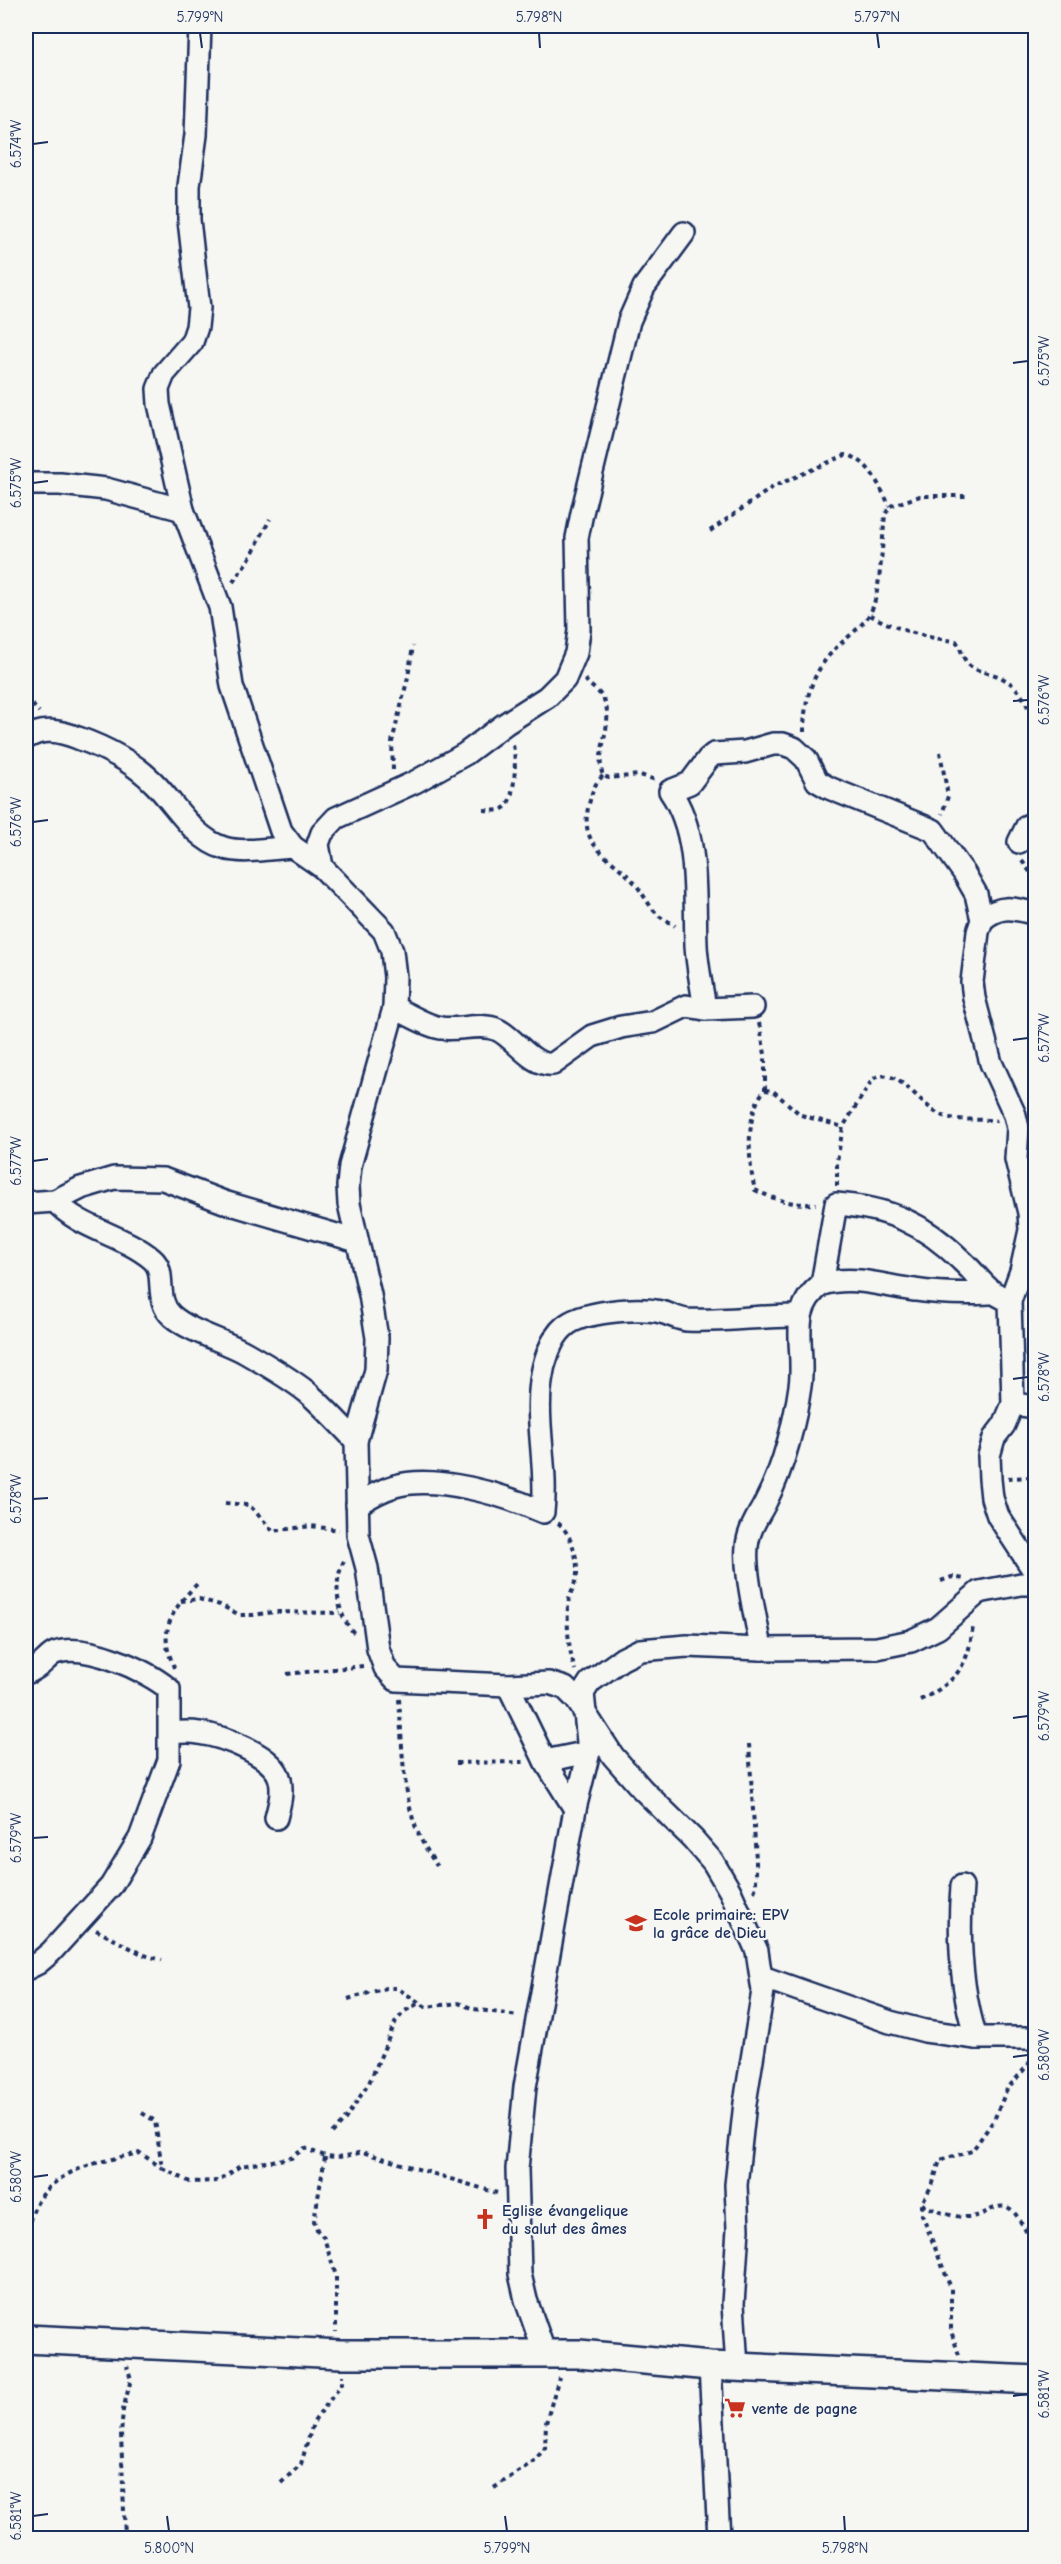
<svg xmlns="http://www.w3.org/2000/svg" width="1061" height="2564" font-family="'Comic Neue',sans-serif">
<rect width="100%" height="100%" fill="#f6f6f2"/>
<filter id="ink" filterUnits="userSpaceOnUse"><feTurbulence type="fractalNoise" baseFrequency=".0167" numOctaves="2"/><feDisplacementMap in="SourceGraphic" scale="12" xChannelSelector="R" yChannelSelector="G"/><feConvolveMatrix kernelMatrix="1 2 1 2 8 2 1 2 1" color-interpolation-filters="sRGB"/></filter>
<g filter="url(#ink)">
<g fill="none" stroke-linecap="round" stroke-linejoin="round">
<defs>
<g id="minor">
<polyline points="200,26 196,135 189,186 189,220 199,308 197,327 192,342 164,374 158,389 159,404 183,510 220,607 232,686 281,831 293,847 322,867 384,931 392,951 395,977 394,1008 350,1166 348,1186 349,1204 370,1295 377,1338 376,1370 356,1441 358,1535 367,1568 378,1649 385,1668 396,1680 508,1685 545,1761 575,1809 525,2087 517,2169 520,2274 526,2300 545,2354"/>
<polyline points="26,484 60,484 106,489 183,510"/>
<path d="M 26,738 C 43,727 60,731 78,738 C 106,748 132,761 153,782 C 175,803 193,839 224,848 C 244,854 272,848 293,847"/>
<polyline points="1019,842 1027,826 1036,822"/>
<polyline points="322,867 318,844 322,833 336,818 415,782 465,754 505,724 547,697 565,679 576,653 579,630 577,538 582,513 629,321 644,287 684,233"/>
<path d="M 982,920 C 1000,904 1014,908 1036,914"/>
<path d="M 394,1008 C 409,1014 426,1026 441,1028 C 459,1031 481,1022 498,1030 C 515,1038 532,1067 553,1064 L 592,1036 L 621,1027 L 653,1022 L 686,1006 L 705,1009 L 753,1007"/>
<path d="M 705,1009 C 702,988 697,966 696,945 C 694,895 700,834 670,791 L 690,783 L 708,759 L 714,754 L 745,752 L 773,744 L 783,744 L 794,748 L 806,759 L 817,781 L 829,788 L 933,830 L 964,873 L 976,894 L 982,920 L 978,932 L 972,982 L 974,998 L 991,1063 L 1015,1115 L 1018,1128 L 1016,1159 L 1029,1213 L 1030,1230 L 1021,1271 L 1010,1301"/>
<path d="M 55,1201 C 80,1229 122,1234 152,1259 C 168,1272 153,1299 172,1316 C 192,1333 223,1340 246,1353 C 267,1365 288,1377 307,1392 C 324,1407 340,1424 356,1441"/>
<polyline points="26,1203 55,1201 81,1188 114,1178 163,1179 224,1202 357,1241"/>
<path d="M 822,1284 C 854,1275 883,1286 915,1290 C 940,1294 965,1294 990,1293"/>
<polyline points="1013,1404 1036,1407"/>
<path d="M 357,1505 C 369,1497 381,1490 395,1486 C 435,1474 505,1495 543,1512 C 548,1468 535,1424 541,1381 C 543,1364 551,1338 564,1327 C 581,1311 639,1307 661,1312 C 670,1314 677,1319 687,1320 C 724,1322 763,1315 800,1316"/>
<path d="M 761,1649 C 757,1620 742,1566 748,1540 C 751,1524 761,1513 767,1499 C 784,1466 795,1422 800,1386 C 806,1347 786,1311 822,1284 L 836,1204 C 889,1208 923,1223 961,1260 C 982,1279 982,1289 1010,1301 L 1013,1404 L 1004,1425 L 994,1438 L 989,1456 L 990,1479 L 992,1498 L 998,1516 L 1036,1574"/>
<path d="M 26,1673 C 42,1668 47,1656 55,1653 C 85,1642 146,1670 169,1689 L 169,1760 L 140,1838 L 111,1886 L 51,1952 L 38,1963 L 26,1969"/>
<polyline points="508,1685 549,1683 565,1688 576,1699 613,1756 642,1789 693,1839 713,1862 730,1891 757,1951 763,1991 745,2103 736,2185 738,2229 733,2304 737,2367"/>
<path d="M 171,1733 C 180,1732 190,1731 199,1733 C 222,1736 275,1755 280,1780 C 283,1793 279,1806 276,1818"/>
<polyline points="545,1761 589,1752"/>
<polyline points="575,1809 589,1752 583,1693 590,1682 622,1659 640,1650 687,1646 761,1649 877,1648 911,1641 938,1628 979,1592 1021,1584 1036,1584"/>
<path d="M 962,1886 C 958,1936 961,1990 976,2038"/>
<polyline points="762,1977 890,2022 925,2031 976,2038 1036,2038"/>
<polyline points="710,2366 719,2538"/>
</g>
<polyline id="tertiary" points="26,2339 341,2354 579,2354 710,2366 1036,2380"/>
</defs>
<!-- minor casing -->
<use href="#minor" stroke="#1b2f5e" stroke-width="26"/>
<!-- tertiary casing -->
<use href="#tertiary" stroke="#1b2f5e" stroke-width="32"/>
<!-- path -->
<g stroke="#1b2f5e" stroke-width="4" stroke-dasharray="4.5 4.5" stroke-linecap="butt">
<path d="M 710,531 L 773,487 L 845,455 C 869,458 879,487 890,506"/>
<polyline points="233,582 251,556 270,519"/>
<path d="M 870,615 C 898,630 925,638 956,641 C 962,649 962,659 970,666 C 976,671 985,672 992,674 C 1021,683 1029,705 1036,732"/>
<path d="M 585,679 C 590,687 600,691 604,700 C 615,725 594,752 603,776 L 609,778 L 640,775 L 656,780"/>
<polyline points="26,698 39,712"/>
<path d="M 804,732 C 804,697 814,668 839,645 C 849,636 862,626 869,615 C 881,597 882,539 885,515 L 890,506 L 920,496 L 967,496"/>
<polyline points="940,752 948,796 942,814"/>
<polyline points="393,770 392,742 408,677 413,646"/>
<path d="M 603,776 C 594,783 592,793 589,804 C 578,846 607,854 631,879 C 642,890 648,906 659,916 C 664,920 671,922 675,926"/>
<path d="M 484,810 C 490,810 499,812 504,808 C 516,800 517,755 512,742"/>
<polyline points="1022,861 1036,880"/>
<path d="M 759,1023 L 765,1054 L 765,1090 C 745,1111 748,1163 755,1190 C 776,1200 792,1205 816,1204"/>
<polyline points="765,1090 773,1091 801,1115 843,1127"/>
<path d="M 837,1186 L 837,1161 L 843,1127 L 872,1080 C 894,1061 921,1107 941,1115 C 957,1122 980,1118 997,1121"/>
<polyline points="1008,1478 1036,1477"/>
<polyline points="225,1503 249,1505 273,1531 311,1526 339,1530"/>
<path d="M 558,1523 C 571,1533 578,1557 577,1574 C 576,1584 569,1594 568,1605 C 567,1627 568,1648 575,1670"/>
<path d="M 344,1561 C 332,1583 337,1616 355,1634"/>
<polyline points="941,1581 952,1577 965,1579"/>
<polyline points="181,1601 199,1599 220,1605 240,1615 253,1615 274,1612 340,1613"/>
<path d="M 174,1668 C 172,1661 168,1653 167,1645 C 164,1620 180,1601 197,1584"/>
<polyline points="287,1674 363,1666"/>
<path d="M 399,1699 C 402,1738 402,1788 415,1825 C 420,1840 428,1852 437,1866"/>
<path d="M 920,1700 C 957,1682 969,1665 973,1625"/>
<polyline points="749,1744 756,1860 756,1887 753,1894"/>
<polyline points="456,1763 524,1762"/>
<polyline points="96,1930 144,1955 162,1960"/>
<polyline points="348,1999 386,1988 397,1988 426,2007 458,2003 474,2009 518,2016"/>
<path d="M 142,2113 L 155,2121 L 162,2168 L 190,2182 L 219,2181 L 240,2166 L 291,2158 L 305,2148 C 328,2159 338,2159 362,2152 L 497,2193"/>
<polyline points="332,2133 344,2121 369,2083 396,2021 405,2011 419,2003"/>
<polyline points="325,2157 314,2221 317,2230 324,2238 336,2276 336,2332"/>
<path d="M 922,2204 C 937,2212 959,2220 976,2216 C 986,2214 995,2204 1007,2207 C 1017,2211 1026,2232 1031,2241 L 1036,2243"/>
<path d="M 26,2266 C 27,2254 26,2241 28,2229 C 38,2171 93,2163 140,2153 L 162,2168"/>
<polyline points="959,2355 951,2331 951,2288 922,2215 922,2203 933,2183 940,2160 972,2151 994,2120 1007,2089 1029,2064 1030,2057"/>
<polyline points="281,2483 301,2464 313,2423 338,2389 342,2383 342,2375"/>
<polyline points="494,2488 534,2461 545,2448 546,2423 559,2377"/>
<polyline points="125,2538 121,2434 123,2410 131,2379 127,2366"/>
</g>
<!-- minor -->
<use href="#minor" stroke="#f6f6f2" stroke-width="21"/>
<!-- tertiary -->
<use href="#tertiary" stroke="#f6f6f2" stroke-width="27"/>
</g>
</g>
<!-- ticks -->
<path fill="none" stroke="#1b2f5e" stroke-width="2" d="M 200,33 L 202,48M 539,33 L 540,48M 877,33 L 879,48M 33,144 L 48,142M 1013,363 L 1028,361M 33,483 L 48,481M 1013,701 L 1028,700M 33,822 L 48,820M 1013,1040 L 1028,1038M 33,1161 L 48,1159M 1013,1379 L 1028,1377M 33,1499 L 48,1498M 1013,1718 L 1028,1716M 33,1838 L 48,1837M 1013,2057 L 1028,2055M 33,2177 L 48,2175M 1013,2396 L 1028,2394M 33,2516 L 48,2514M 167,2516 L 169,2531M 505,2516 L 507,2531M 844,2516 L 845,2531"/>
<!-- icons -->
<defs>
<symbol id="school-bare" viewBox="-9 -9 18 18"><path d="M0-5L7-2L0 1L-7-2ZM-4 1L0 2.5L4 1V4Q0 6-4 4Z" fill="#c8321e" stroke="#f6f6f2" stroke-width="2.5" paint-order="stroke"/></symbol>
<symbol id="church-bare" viewBox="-9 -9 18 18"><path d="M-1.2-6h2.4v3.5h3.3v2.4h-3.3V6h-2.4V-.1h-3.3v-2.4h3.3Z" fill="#c8321e" stroke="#f6f6f2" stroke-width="2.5" paint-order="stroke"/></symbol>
<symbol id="supermarket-bare" viewBox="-9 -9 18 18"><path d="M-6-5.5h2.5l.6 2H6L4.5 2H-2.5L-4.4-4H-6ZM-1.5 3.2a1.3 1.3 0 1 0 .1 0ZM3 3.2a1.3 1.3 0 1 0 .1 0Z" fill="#c8321e" stroke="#f6f6f2" stroke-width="2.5" paint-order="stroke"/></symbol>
</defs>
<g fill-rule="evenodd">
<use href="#school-bare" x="621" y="1908" width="30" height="30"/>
<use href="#church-bare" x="470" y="2204" width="30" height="30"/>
<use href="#supermarket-bare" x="720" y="2393" width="30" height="30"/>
</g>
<g text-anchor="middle" stroke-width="4.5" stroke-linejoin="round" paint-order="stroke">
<!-- poi labels -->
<g font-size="16" font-weight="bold" fill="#1b2f5e" stroke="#f6f6f2" text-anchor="start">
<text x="653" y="1920">Ecole primaire: EPV<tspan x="653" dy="18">la grâce de Dieu</tspan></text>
<text x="502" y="2216">Eglise évangelique<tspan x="502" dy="18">du salut des âmes</tspan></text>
<text x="752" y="2414">vente de pagne</text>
</g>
</g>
<!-- margin -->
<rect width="1061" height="2564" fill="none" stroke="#f6f6f2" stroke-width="66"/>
<rect x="33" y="33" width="995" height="2498" fill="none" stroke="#1b2f5e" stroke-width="2"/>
<g font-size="15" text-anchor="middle" fill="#1b2f5e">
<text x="200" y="22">5.799°N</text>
<text x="539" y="22">5.798°N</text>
<text x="877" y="22">5.797°N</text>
<text transform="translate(16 144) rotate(-90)" y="5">6.574°W</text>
<text transform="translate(1044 361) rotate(-90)" y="5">6.575°W</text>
<text transform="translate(16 483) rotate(-90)" y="5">6.575°W</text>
<text transform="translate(1044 700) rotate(-90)" y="5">6.576°W</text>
<text transform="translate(16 822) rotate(-90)" y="5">6.576°W</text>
<text transform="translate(1044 1038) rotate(-90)" y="5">6.577°W</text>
<text transform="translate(16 1161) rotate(-90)" y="5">6.577°W</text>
<text transform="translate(1044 1377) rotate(-90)" y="5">6.578°W</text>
<text transform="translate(16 1499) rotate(-90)" y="5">6.578°W</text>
<text transform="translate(1044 1716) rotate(-90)" y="5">6.579°W</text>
<text transform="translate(16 1838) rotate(-90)" y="5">6.579°W</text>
<text transform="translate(1044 2055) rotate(-90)" y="5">6.580°W</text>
<text transform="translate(16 2177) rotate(-90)" y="5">6.580°W</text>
<text transform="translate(1044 2394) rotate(-90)" y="5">6.581°W</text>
<text transform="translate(16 2516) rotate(-90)" y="5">6.581°W</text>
<text x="169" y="2553">5.800°N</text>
<text x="507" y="2553">5.799°N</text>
<text x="845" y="2553">5.798°N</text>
</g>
</svg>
